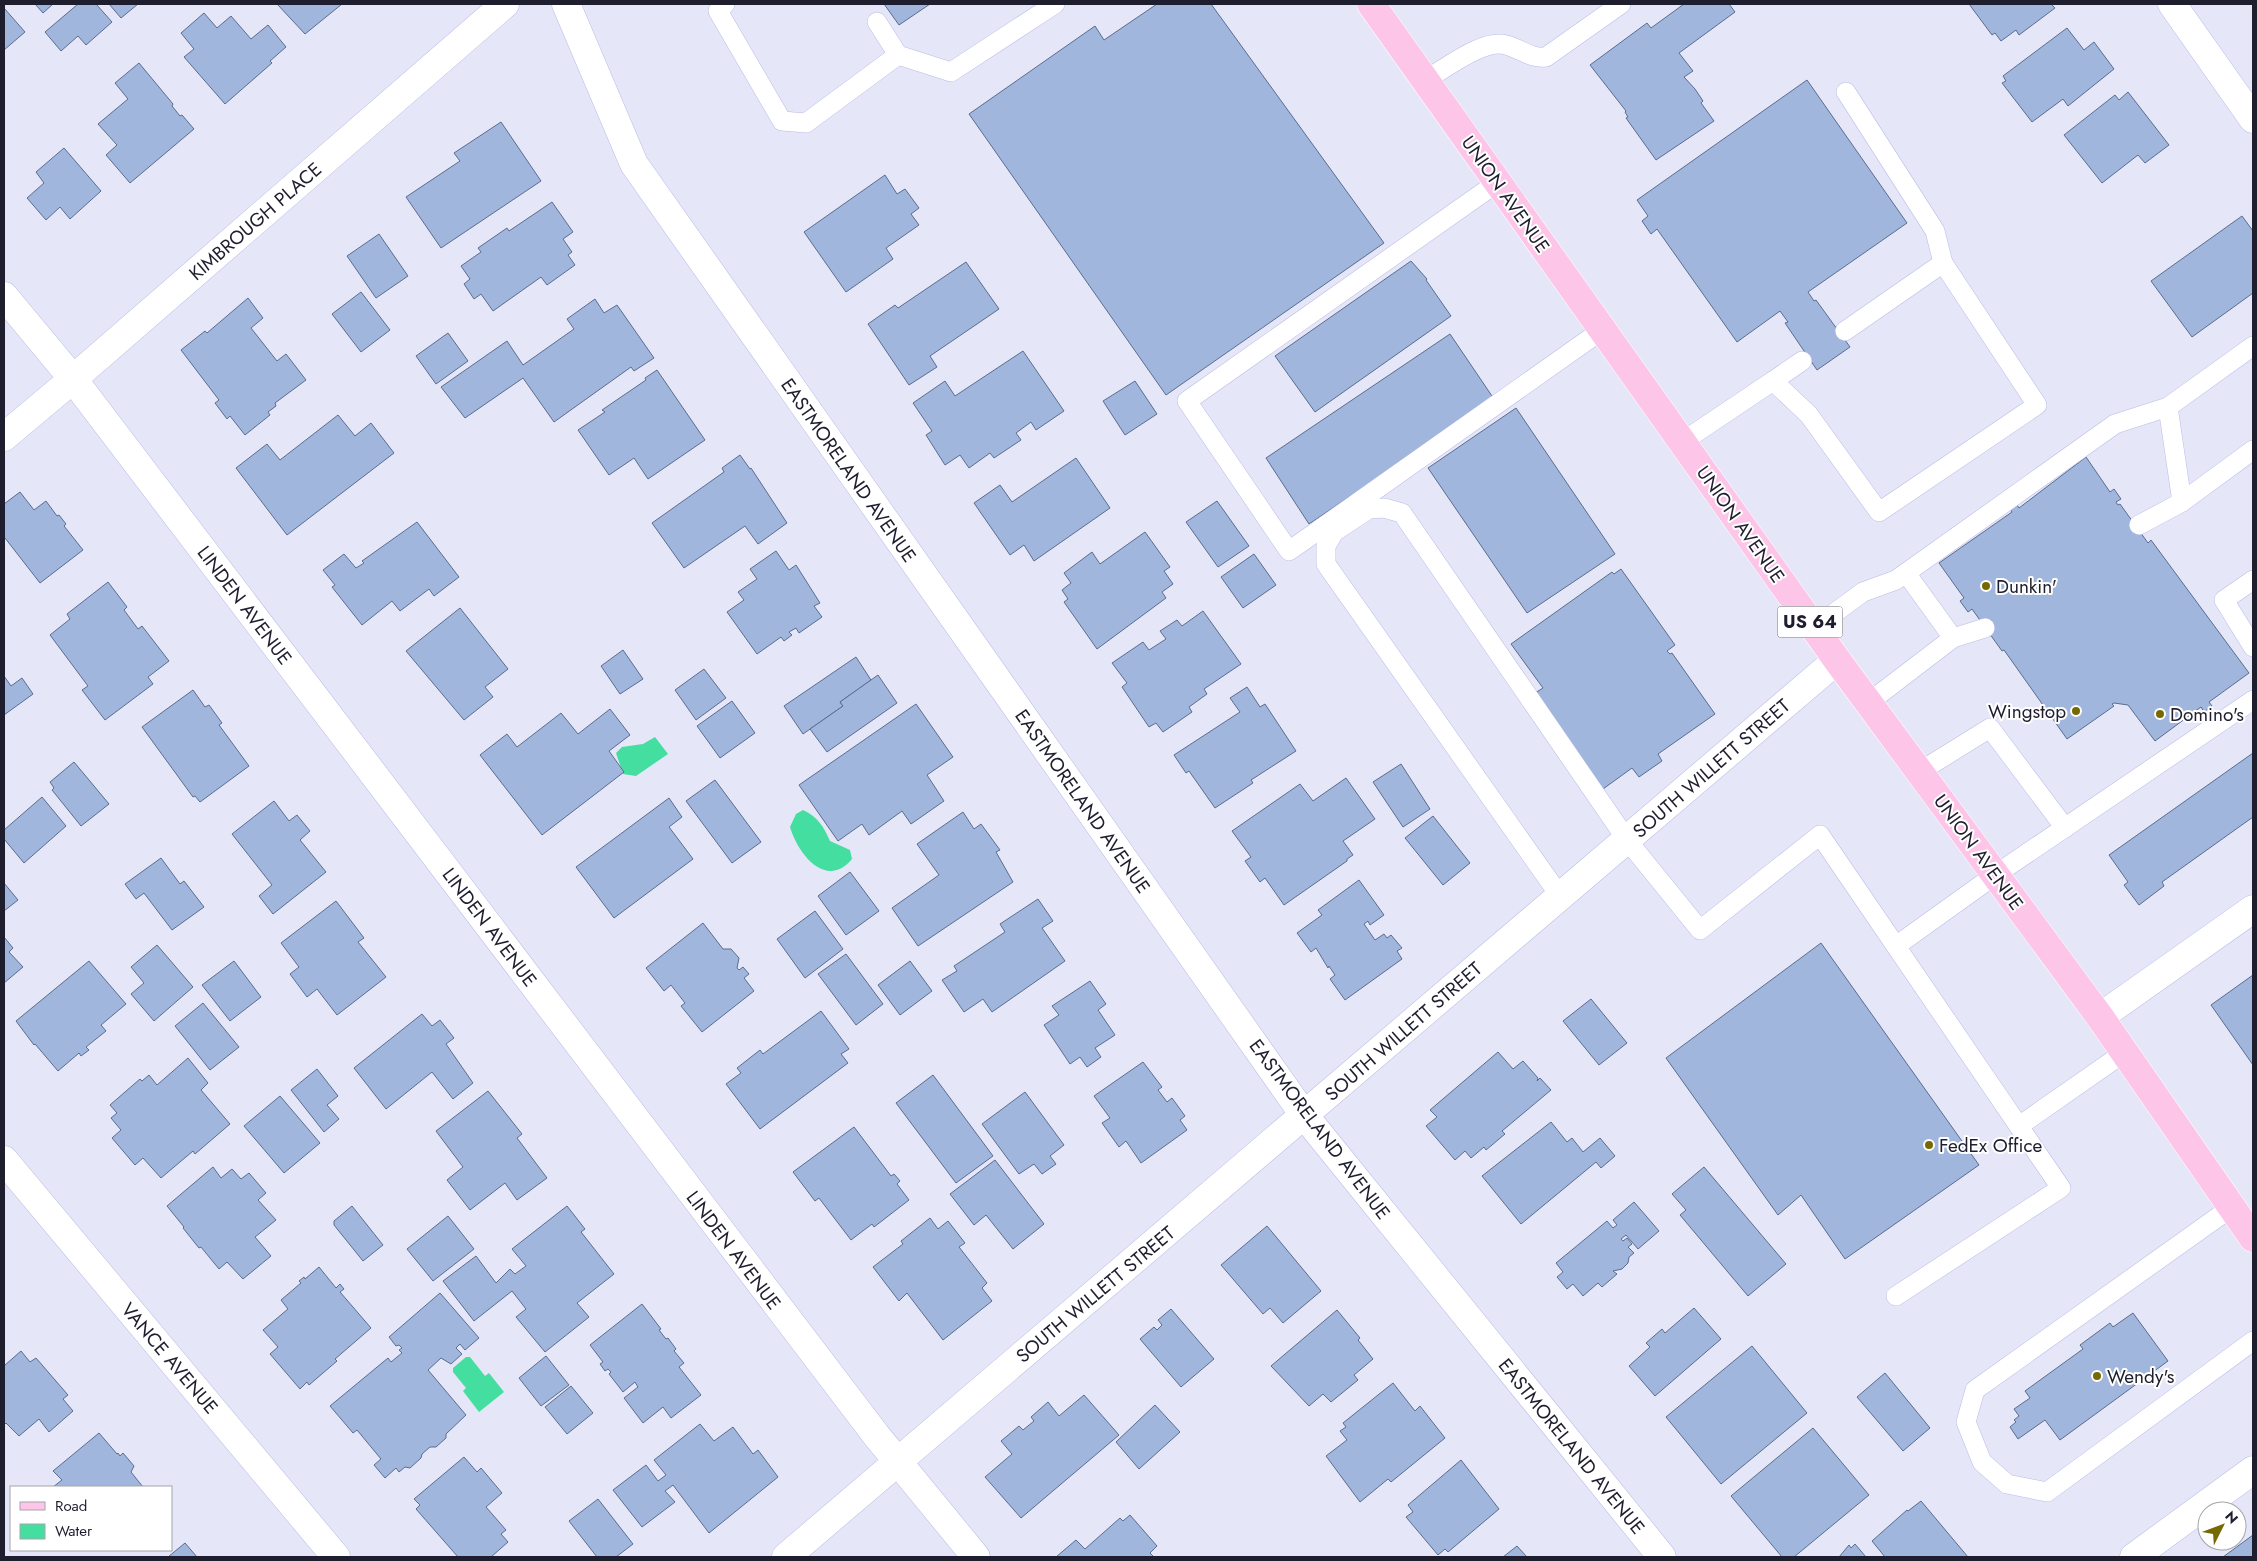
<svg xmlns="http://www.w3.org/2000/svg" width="2257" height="1561" font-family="Jost,sans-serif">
<rect width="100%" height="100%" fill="#e5e6f8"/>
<!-- water -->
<g fill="#44dea1">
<polygon points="655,737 668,754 636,776 623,774 616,753 622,747 643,744"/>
<path d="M 803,810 C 817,816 824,827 830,841 L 850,850 L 852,859 C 826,890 798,854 790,827 L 796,814 Z"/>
<polygon points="466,1357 470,1357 485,1376 489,1373 504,1392 479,1412 463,1391 466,1388 453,1372 453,1368"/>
</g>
<!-- building -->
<g fill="#a1b6dc" stroke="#5a6d90">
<polygon points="35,4 53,4 43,13"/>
<polygon points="78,4 96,4 112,22 86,45 78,36 61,51 45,32"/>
<polygon points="109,4 138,4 121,18"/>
<polygon points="277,4 342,4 305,34"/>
<polygon points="884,4 930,4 899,25"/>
<polygon points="1157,4 1211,4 1384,243 1166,395 969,114 1095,26 1104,40"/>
<polygon points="1684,4 1729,4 1735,12 1679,53 1693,71 1684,77 1695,89 1703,101 1701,103 1714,121 1656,160 1626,118 1628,117 1625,112 1626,111 1590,65 1647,23 1651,28"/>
<polygon points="1969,4 2051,4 2055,8 2019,35 2016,30 2001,41 1995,33 1992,35"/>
<polygon points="4,8 25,32 4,50"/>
<polygon points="204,13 217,28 231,16 251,39 268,25 286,47 270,61 272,63 225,104 184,57 194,49 181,33"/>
<polygon points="2067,28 2084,50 2094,42 2114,69 2068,106 2063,99 2032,122 2002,83 2006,81 2003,76"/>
<polygon points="139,63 173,104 172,106 180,116 182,115 194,129 130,183 106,155 117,145 98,124 128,99 115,83"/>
<polygon points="1807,80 1907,223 1808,292 1814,301 1816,300 1850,347 1817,370 1785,323 1788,322 1780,311 1737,342 1657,229 1651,234 1642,221 1648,216 1637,200"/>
<polygon points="2128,92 2169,145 2145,163 2138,155 2102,183 2064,135 2115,95 2119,100"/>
<polygon points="501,122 541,181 441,248 406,197 460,161 454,153"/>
<polygon points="64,148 101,191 70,219 60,207 46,220 27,198 44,183 36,172"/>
<polygon points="885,175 897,194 905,189 919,208 911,214 919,225 886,248 893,259 846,292 804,232"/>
<polygon points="552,202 573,232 563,239 572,252 568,255 575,265 547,285 541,277 493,311 481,294 474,299 464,284 470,279 461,266 481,252 478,248 507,228 509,231"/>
<polygon points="2242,216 2253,231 2253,293 2192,337 2151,281"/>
<polygon points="379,234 408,276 376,298 347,256"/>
<polygon points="1411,261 1427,279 1426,280 1451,316 1315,412 1275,356"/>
<polygon points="966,262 999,309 930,356 937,367 909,385 868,324 895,305 898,308"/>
<polygon points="361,292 390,330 361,352 332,314"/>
<polygon points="248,298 263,318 251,328 277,361 286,354 306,380 275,403 276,406 268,412 270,415 245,435 230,416 227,419 215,403 219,400 181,350 205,331 207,333"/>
<polygon points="595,299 604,313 617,305 654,358 634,371 631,367 554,422 523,378 465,418 441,387 507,341 523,365 574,329 567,319"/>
<polygon points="448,333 468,361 436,384 416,356"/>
<polygon points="1450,334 1494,399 1309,524 1266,458"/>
<polygon points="1023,351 1064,411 1036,430 1031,422 1016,433 1021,440 994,458 990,453 969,468 960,455 945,465 926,435 932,431 913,403 945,381 955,396"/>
<polygon points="657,370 705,440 648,479 634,458 609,475 578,430 605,412 602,410 646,380 645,378"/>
<polygon points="1135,381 1157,414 1125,435 1103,401"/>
<polygon points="1516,408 1615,554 1527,613 1428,468"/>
<polygon points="338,415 355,436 371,423 394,453 287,535 236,468 267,444 280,460"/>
<polygon points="740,455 750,469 751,468 787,523 758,544 745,526 684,568 652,523 724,472 722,468"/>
<polygon points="2086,457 2110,492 2114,489 2121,499 2116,502 2118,505 2120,504 2148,543 2151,540 2249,673 2209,702 2212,706 2204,712 2201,707 2155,741 2128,705 2114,703 2112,704 2114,706 2067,739 2004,650 2002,651 1972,609 1968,612 1960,601 1964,598 1939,563 2012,512 2009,508 2016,503 2019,508"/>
<polygon points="1076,458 1110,508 1034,561 1024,545 1010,555 974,503 1000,485 1012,502"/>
<polygon points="20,492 34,510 46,501 57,516 59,515 66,524 64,526 83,550 40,583 5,538 4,539 4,504"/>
<polygon points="1217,501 1249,546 1218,567 1186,522"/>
<polygon points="417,522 459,577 434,596 429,589 400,611 392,601 362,625 332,587 335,585 323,570 344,554 356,568 364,563 362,561"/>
<polygon points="1145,532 1170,567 1164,571 1173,584 1162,592 1166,598 1097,649 1064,602 1068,599 1062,590 1071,583 1064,573 1092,552 1100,564"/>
<polygon points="776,551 789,570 796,565 820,603 814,606 822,617 799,633 796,628 789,632 792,635 784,641 781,637 757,654 727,612 744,600 738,592 757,579 750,569"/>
<polygon points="1254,554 1276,585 1243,608 1221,577"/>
<polygon points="1621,569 1675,645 1667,651 1670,654 1672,653 1715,714 1658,754 1662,761 1639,777 1632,768 1603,789 1535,693 1543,688 1511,644 1612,572 1614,574"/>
<polygon points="108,582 127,607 124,610 138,629 142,626 169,661 148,677 153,684 105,720 82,690 88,686 50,635 70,619 67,614"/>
<polygon points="460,608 508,669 485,687 493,697 464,720 406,651"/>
<polygon points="1203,611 1241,664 1204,689 1207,694 1189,707 1192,712 1163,732 1156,723 1149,727 1122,687 1127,683 1112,663 1143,642 1149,650 1166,639 1160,631 1177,620 1182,626"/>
<polygon points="623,650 643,679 620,694 601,666"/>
<polygon points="856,657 871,680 840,702 843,706 803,734 784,706"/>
<polygon points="704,669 726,698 696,720 675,690"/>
<polygon points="878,675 897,703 827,752 810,729 843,706 840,702"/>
<polygon points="4,676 11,686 22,678 33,694 4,715"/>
<polygon points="1247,687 1260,707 1265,704 1296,751 1251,780 1253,783 1215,808 1189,771 1186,773 1174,755 1240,712 1230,698"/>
<polygon points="193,690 205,707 209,705 222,723 219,725 249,766 200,802 195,796 193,797 142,727"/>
<polygon points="732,701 755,733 720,758 697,726"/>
<polygon points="916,704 953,757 927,775 944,801 911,824 902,811 869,835 862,824 838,841 799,785"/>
<polygon points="610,709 630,735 609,751 624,772 542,835 480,755 507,734 517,747 561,713 578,734"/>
<polygon points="2253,753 2253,817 2162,882 2164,886 2139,905 2124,885 2128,882 2109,855"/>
<polygon points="74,762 109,804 81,826 52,790 54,788 50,782"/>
<polygon points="1401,764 1430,809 1403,827 1373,782"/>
<polygon points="1346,778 1375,819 1343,841 1353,855 1347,859 1347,861 1284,905 1265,878 1260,882 1245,861 1251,857 1232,831 1300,784 1313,801"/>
<polygon points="715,780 761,842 732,863 686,801"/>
<polygon points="42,797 66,826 24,863 4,839 4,830"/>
<polygon points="669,798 682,817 669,827 693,859 614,918 576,867"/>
<polygon points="274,801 289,821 297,815 310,831 300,840 326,872 273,914 259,896 272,885 232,834"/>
<polygon points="963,812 974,829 981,824 1000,850 996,852 1013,882 918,946 892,908 939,875 917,844"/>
<polygon points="1433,816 1470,863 1443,885 1405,838"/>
<polygon points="161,858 180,884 184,881 204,907 172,930 144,893 136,899 125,884"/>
<polygon points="850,872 879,911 846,935 818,896"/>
<polygon points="1359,880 1384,915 1370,925 1368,921 1364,924 1375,940 1384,934 1387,938 1391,935 1402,948 1397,951 1402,959 1345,1000 1330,979 1335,975 1329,966 1328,968 1316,948 1311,952 1297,933 1322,915 1318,910"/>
<polygon points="4,883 18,900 4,911"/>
<polygon points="1038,899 1053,921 1042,928 1065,961 992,1012 983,999 964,1012 942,980 957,971 954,966 1005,932 1000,924"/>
<polygon points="336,901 364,938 358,942 386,977 337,1015 317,989 307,997 290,974 299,967 281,943"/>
<polygon points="815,911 843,949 805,978 777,939"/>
<polygon points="703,923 723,949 731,949 739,958 737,968 739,970 743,967 749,974 744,978 754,991 702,1032 681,1006 685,1003 671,985 664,991 646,968"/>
<polygon points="4,937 13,948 9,952 23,967 4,983"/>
<polygon points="1821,943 1979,1165 1845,1259 1801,1195 1778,1215 1666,1058"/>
<polygon points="157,945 193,987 154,1021 131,994 144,983 131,967"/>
<polygon points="846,954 883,1004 856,1025 818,974"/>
<polygon points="89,961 126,1004 101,1025 106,1031 86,1047 89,1050 81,1056 79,1053 58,1071 35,1044 34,1045 16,1021"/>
<polygon points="234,961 261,997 230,1021 202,985"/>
<polygon points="910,961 932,991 900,1015 878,985"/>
<polygon points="2253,975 2253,1065 2211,1005"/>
<polygon points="1090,981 1106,1004 1098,1010 1115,1035 1095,1048 1101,1057 1087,1067 1080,1057 1070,1064 1044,1025 1059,1015 1052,1006"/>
<polygon points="1591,999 1627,1043 1599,1065 1563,1021"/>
<polygon points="203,1003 239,1047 210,1070 175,1026"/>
<polygon points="821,1011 849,1049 841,1054 848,1063 760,1129 726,1084 741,1073 737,1068 760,1050 763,1054"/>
<polygon points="422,1014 432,1026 440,1020 454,1038 446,1044 473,1083 453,1099 432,1072 386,1109 354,1068"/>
<polygon points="1498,1052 1513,1069 1523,1061 1538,1078 1537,1081 1540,1078 1551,1090 1502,1131 1505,1134 1486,1150 1484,1147 1471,1158 1465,1151 1455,1160 1426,1126 1437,1117 1430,1110"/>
<polygon points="188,1058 208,1083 201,1090 230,1124 195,1154 193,1151 161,1178 143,1158 135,1165 112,1138 121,1130 111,1118 117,1113 110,1105 140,1079 142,1081 149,1075 157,1085"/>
<polygon points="1143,1062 1162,1087 1158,1090 1167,1102 1172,1098 1185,1116 1180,1120 1187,1130 1141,1163 1126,1141 1119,1147 1102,1123 1110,1118 1094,1096"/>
<polygon points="317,1069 338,1096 327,1105 339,1119 324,1132 291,1090"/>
<polygon points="933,1075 993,1156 956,1183 896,1103"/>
<polygon points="488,1091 522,1134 517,1138 547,1178 517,1200 505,1183 470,1210 447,1180 463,1167 436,1131"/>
<polygon points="1025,1092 1064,1145 1050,1156 1056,1164 1042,1174 1034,1164 1019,1174 982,1124"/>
<polygon points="280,1096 320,1143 284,1173 244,1126"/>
<polygon points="1551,1122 1567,1142 1572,1138 1583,1152 1600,1138 1615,1156 1601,1168 1596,1162 1521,1224 1482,1176"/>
<polygon points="854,1127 891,1176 894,1174 900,1181 897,1184 909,1200 874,1227 872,1224 851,1240 819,1198 815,1201 793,1172"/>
<polygon points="995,1160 1044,1224 1013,1249 986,1215 974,1225 950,1194"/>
<polygon points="213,1167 221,1178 232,1169 241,1179 249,1173 266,1193 258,1200 276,1220 255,1237 271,1256 243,1279 227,1262 219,1269 201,1247 199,1248 183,1228 184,1227 167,1206"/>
<polygon points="1704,1167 1786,1264 1748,1296 1680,1215 1686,1210 1672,1194"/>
<polygon points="1634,1202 1659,1231 1638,1249 1626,1235 1621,1239 1623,1241 1627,1238 1632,1244 1628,1247 1634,1253 1629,1257 1628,1263 1622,1269 1613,1271 1617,1274 1602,1287 1598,1283 1583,1296 1573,1284 1567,1289 1557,1277 1563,1272 1556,1263 1607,1221 1613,1228 1617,1225 1613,1220"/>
<polygon points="352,1206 383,1245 363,1261 334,1225 334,1221"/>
<polygon points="567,1206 585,1229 581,1232 614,1274 577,1303 589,1317 545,1352 516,1317 526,1309 512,1291 474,1321 443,1281 476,1256 496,1283 510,1269 515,1274 526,1266 512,1249"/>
<polygon points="448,1216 474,1249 433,1281 407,1249"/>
<polygon points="930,1218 938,1229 948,1221 965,1243 959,1247 987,1283 982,1288 992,1301 943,1340 907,1293 899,1301 873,1267 903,1244 901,1241"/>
<polygon points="1267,1226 1321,1291 1283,1323 1270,1308 1263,1314 1221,1265"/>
<polygon points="319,1267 336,1288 340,1284 344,1289 340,1292 371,1328 335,1359 337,1361 309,1385 307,1382 300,1389 270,1354 278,1347 263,1330 288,1309 281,1300 301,1283 299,1281 304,1277 305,1279"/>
<polygon points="440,1293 479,1338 465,1350 460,1344 456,1348 462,1354 451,1364 441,1358 428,1370 466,1415 446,1434 446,1438 436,1447 430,1447 422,1454 421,1458 410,1468 405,1467 399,1472 396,1468 385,1478 374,1465 381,1459 357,1430 353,1433 330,1406 388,1358 391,1362 402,1353 399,1350 402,1348 399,1345 396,1346 389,1337"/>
<polygon points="642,1304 661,1329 659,1330 666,1339 668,1338 676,1349 674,1351 684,1363 679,1367 701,1395 671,1418 663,1407 643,1423 624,1398 638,1387 635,1382 623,1392 609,1374 611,1372 608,1369 605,1371 600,1364 603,1362 590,1345"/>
<polygon points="1694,1308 1721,1339 1655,1396 1629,1366 1650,1347 1646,1343 1662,1329 1665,1333"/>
<polygon points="1171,1309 1214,1359 1181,1387 1140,1339 1154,1327 1157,1330 1162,1325 1158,1320"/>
<polygon points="1337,1310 1360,1338 1358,1340 1373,1359 1354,1375 1358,1380 1331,1402 1323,1394 1309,1406 1271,1366"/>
<polygon points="2133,1313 2168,1361 2060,1440 2045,1420 2018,1439 2010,1427 2016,1422 2014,1420 2019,1416 2014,1409 2030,1398 2025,1391 2083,1349 2080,1345 2110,1323 2113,1327"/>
<polygon points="1752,1346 1807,1413 1721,1484 1666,1417"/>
<polygon points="21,1351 30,1362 36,1358 68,1395 63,1399 73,1411 49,1432 39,1419 19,1436 6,1423 4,1425 4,1366"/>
<polygon points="546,1356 569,1385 541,1406 519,1378"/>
<polygon points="1885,1373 1930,1428 1903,1451 1857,1397"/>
<polygon points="1393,1383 1415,1411 1420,1406 1445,1438 1391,1482 1388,1479 1360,1502 1326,1456 1347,1440 1340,1431 1346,1427 1343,1423"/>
<polygon points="571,1386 593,1413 567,1434 545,1407"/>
<polygon points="1084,1395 1119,1435 1021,1518 985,1477 1012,1454 1001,1441 1019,1426 1023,1430 1034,1421 1031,1417 1048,1402 1059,1416"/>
<polygon points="1155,1405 1180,1432 1139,1469 1116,1442"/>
<polygon points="700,1424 714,1441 733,1427 753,1454 758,1450 778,1477 709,1533 673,1485 665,1491 675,1502 642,1527 613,1490 646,1465 658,1481 666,1475 654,1460"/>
<polygon points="1813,1428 1869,1495 1794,1557 1782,1557 1731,1496"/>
<polygon points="99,1433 117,1454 118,1453 120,1456 123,1453 134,1466 131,1472 143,1487 53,1487 62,1480 53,1471"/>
<polygon points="464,1457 477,1472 481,1468 502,1493 486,1507 506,1530 501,1534 508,1542 491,1557 458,1557 416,1509 420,1505 414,1499"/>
<polygon points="1461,1460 1499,1509 1448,1552 1445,1549 1438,1555 1406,1517 1413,1512 1408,1505"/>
<polygon points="598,1499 633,1544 616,1557 597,1557 569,1521"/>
<polygon points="1921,1501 1968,1557 1885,1557 1872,1541 1907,1510 1908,1511"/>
<polygon points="1130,1515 1157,1546 1150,1553 1154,1557 1056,1557 1076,1540 1085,1549 1120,1518 1123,1521"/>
<polygon points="2253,1535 2253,1557 2223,1557"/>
<polygon points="185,1543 197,1557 168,1557"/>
<polygon points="1855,1544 1866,1557 1839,1557 1849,1545 1851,1548"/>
<polygon points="1517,1546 1527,1557 1503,1557"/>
</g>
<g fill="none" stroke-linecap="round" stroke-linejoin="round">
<defs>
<g id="lane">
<polyline points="725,4 718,11 782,121 806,123 898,55"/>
<polyline points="877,22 898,55 951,72 1055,4"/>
<path d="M 1425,80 C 1445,69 1484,38 1506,45 C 1521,49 1531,59 1546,57 L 1621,4"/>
<polyline points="1498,182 1187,401 1289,551 1602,330"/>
<polyline points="1845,331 1943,263"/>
<polyline points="1773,381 1802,361"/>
<polyline points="1682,442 1773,381 1809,415 1879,512 2037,405 1943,263 1935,231 1846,92"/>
<polyline points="2182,502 2168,407 2253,346"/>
<polyline points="2139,525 2182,502 2253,450"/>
<polyline points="1906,573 1953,638"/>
<polyline points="2253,580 2224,600 2253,647"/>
<polyline points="1814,628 1863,592 1896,580 2115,424 2168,407"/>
<polyline points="1868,703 1953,638 1985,628"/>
<polyline points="1919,772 1990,728 2065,828"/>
<polyline points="1560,896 1326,564 1326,546 1334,532 1369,509 1384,508 1402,513 1627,840 1700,930 1820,835 2061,1188 1896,1296"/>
<polyline points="1896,946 1995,875 2253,700"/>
<polyline points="2019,1126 2125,1052"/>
<polyline points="2232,1207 1975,1390 1966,1422 1982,1462 2007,1484 2047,1492 2253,1341"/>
</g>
<g id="street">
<polyline points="566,4 634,164 1285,1088 1304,1115 1662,1557"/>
<polyline points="2172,4 2253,119"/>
<polyline points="4,296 73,379 876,1435 976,1557"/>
<polyline points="4,437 73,379 505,4"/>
<polyline points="2100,1017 2253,909"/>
<polyline points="4,1160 336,1557"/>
<polyline points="786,1557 1837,660"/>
<polyline points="2134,1557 2253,1470"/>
</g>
<polyline id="primary" points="1371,4 1837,660 2100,1017 2253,1238"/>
</defs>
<!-- lane casing -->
<use href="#lane" stroke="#b9bce6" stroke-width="20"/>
<!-- street casing -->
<use href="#street" stroke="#b9bce6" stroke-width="29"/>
<!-- primary casing -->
<use href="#primary" stroke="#fff" stroke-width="29"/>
<!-- lane -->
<use href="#lane" stroke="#fff" stroke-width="19"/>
<!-- street -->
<use href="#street" stroke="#fff" stroke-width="28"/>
<!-- primary -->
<use href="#primary" stroke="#fdc5e8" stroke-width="28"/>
</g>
<!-- markers -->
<g fill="#756a01" stroke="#fff" stroke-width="2">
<circle cx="1986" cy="586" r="5"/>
<circle cx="2076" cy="711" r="5"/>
<circle cx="2160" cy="714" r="5"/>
<circle cx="1929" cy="1145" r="5"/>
<circle cx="2097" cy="1376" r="5"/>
</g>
<g text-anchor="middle" stroke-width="4" stroke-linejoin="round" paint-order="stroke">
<!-- shield labels -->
<rect fill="#fff" stroke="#62626d" stroke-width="1" x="1777.5" y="606.5" width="65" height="31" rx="4"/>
<g font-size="18" font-weight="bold" fill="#1e1e2e">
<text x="1810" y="628">US 64</text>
</g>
<!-- street labels -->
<g font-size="19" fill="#1e1e2e" stroke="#fff">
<text transform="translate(1506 194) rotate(55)" y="7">UNION AVENUE</text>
<text transform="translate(255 221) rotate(-41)" y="7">KIMBROUGH PLACE</text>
<text transform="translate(849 470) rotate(55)" y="7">EASTMORELAND AVENUE</text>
<text transform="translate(1741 524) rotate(55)" y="7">UNION AVENUE</text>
<text transform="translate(245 605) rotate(53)" y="7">LINDEN AVENUE</text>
<text transform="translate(1711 768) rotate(-41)" y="7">SOUTH WILLETT STREET</text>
<text transform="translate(1083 801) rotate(55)" y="7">EASTMORELAND AVENUE</text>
<text transform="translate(1979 852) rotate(54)" y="7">UNION AVENUE</text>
<text transform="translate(490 927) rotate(53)" y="7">LINDEN AVENUE</text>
<text transform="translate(1403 1031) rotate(-41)" y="7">SOUTH WILLETT STREET</text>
<text transform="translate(1320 1129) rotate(53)" y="7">EASTMORELAND AVENUE</text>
<text transform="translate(734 1250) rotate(53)" y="7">LINDEN AVENUE</text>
<text transform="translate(1095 1294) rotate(-40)" y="7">SOUTH WILLETT STREET</text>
<text transform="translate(170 1358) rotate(50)" y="7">VANCE AVENUE</text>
<text transform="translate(1572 1446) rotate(51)" y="7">EASTMORELAND AVENUE</text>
</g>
<!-- poi labels -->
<g font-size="19" fill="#1e1e2e" stroke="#fff" text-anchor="start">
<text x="1996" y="593">Dunkin'</text>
<text x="2066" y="718" text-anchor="end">Wingstop</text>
<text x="2170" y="721">Domino's</text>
<text x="1939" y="1152">FedEx Office</text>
<text x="2107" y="1383">Wendy's</text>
</g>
</g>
<!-- border -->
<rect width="2257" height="1561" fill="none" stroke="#1e1e2e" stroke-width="10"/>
<!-- legend -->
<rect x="10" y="1486" width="162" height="65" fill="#ffffff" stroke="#a5a5ab"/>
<rect x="20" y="1502" width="25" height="8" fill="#fdc5e8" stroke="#a5a5ab"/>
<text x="55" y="1511" font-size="15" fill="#1e1e2e">Road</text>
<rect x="20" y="1524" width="25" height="15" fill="#44dea1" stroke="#a5a5ab"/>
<text x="55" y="1536" font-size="15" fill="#1e1e2e">Water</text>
<!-- north arrow -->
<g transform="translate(2222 1526) rotate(48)"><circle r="24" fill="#ffffff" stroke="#a5a5ab"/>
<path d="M0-4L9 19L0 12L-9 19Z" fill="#756a01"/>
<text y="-8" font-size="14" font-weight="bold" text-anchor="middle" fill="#1e1e2e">N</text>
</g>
</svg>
